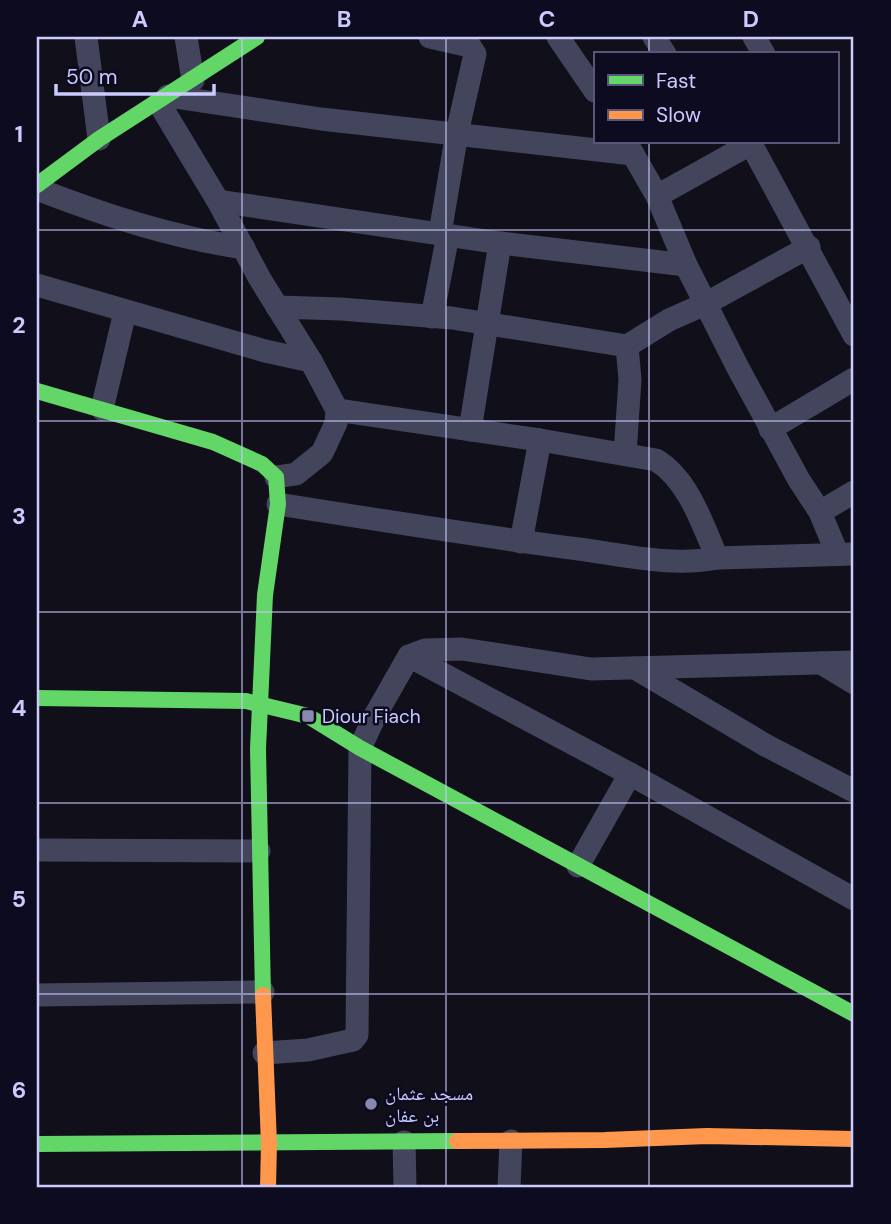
<svg xmlns="http://www.w3.org/2000/svg" width="891" height="1224" font-family="'DM Sans','Noto Naskh Arabic',sans-serif">
<rect width="100%" height="100%" fill="#100f1a"/>
<g fill="none" stroke-linecap="round" stroke-linejoin="round">
<!-- street -->
<g stroke="#43455c" stroke-width="23">
<polyline points="86,37 99,139"/>
<polyline points="186,37 193,80"/>
<polyline points="430,37 470,46 475,54 457,133 440,233"/>
<polyline points="558,37 595,91"/>
<polyline points="654,37 665,54"/>
<polyline points="754,37 764,54"/>
<polyline points="168,96 321,119 633,154"/>
<polyline points="159,103 218,201 260,279 311,361 337,410 336,423 322,453 296,474 276,477"/>
<polyline points="626,142 657,196 686,265 738,368 799,480 820,512 837,553"/>
<polyline points="750,142 854,335"/>
<path d="M 37,189 C 104,215 171,237 244,248"/>
<polyline points="657,196 752,143"/>
<polyline points="218,201 500,243 686,265"/>
<polyline points="37,285 265,351 311,361"/>
<polyline points="277,307 341,309 452,318 627,346 630,380 625,454"/>
<polyline points="432,317 448,235"/>
<polyline points="627,346 669,320 705,304 809,247"/>
<polyline points="102,409 125,312"/>
<polyline points="770,429 854,379"/>
<polyline points="470,430 500,243"/>
<path d="M 278,504 C 378,520 478,536 579,549 C 624,555 672,567 717,558 C 703,525 688,479 656,460 L 540,440 L 337,410"/>
<polyline points="820,512 854,492"/>
<polyline points="521,542 540,440"/>
<polyline points="717,558 854,554"/>
<polyline points="409,656 630,774 854,899"/>
<polyline points="821,663 854,683"/>
<polyline points="635,668 767,746 854,791"/>
<polyline points="37,850 259,851"/>
<polyline points="578,866 630,774"/>
<polyline points="37,995 263,992"/>
<polyline points="264,1053 308,1050 353,1040 357,1035 360,748 376,714 409,656 425,650 462,649 591,669 854,662"/>
<polyline points="404,1142 405,1187"/>
<polyline points="509,1187 511,1141"/>
</g>
<!-- fast -->
<g stroke="#63d668" stroke-width="16">
<polyline points="37,185 99,139 257,37"/>
<polyline points="37,391 213,442 262,464 276,477 278,504 265,595 258,749 263,995"/>
<polyline points="37,698 246,701 308,716 360,748 854,1014"/>
<polyline points="37,1144 457,1141"/>
</g>
<!-- slow -->
<g stroke="#ff974d" stroke-width="16">
<polyline points="263,995 269,1144 268,1187"/>
<polyline points="457,1141 605,1140 707,1136 854,1139"/>
</g>
</g>
<!-- grid -->
<path fill="none" stroke="#cacaff" stroke-width="2" stroke-opacity="0.55" d="M 242,37 L 242,1187M 446,37 L 446,1187M 649,37 L 649,54M 649,142 L 649,1187M 37,230 L 854,230M 37,421 L 854,421M 37,612 L 854,612M 37,803 L 854,803M 37,994 L 854,994"/>
<!-- markers -->
<g fill="#8989af" stroke="#0c0b1f" stroke-width="2.5">
<rect x="301" y="709" width="14" height="14" rx="3.5"/>
<circle cx="371" cy="1104" r="7"/>
</g>
<g text-anchor="middle" stroke-width="5" stroke-linejoin="round" paint-order="stroke">
<!-- poi labels -->
<g font-size="19" fill="#cacaff" stroke="#0c0b1f" text-anchor="start">
<text x="322" y="723">Diour Fiach</text>
<text x="385" y="1100">مسجد عثمان<tspan x="385" dy="22">بن عفان</tspan></text>
</g>
</g>
<!-- border -->
<rect width="891" height="1224" fill="none" stroke="#0c0b1f" stroke-width="77"/>
<!-- legend -->
<rect x="594" y="52" width="245" height="91" fill="#0c0b1f" stroke="#585779" stroke-width="2"/>
<rect x="608" y="75" width="35" height="10" fill="#63d668" stroke="#585779" stroke-width="2"/>
<text x="656" y="88" font-size="21" fill="#cacaff">Fast</text>
<rect x="608" y="110" width="35" height="10" fill="#ff974d" stroke="#585779" stroke-width="2"/>
<text x="656" y="122" font-size="21" fill="#cacaff">Slow</text>
<!-- scale -->
<path d="M56 84v10h158v-10" fill="none" stroke="#cacaff" stroke-width="3.5"/>
<text x="66" y="84" font-size="21" fill="#cacaff" stroke="#0c0b1f" stroke-width="5" paint-order="stroke">50 m</text>
<rect x="38" y="38" width="814" height="1148" fill="none" stroke="#cacaff" stroke-width="2.5"/>
<g font-size="23" text-anchor="middle" font-weight="bold" fill="#cacaff">
<text x="140" y="27">A</text>
<text x="344" y="27">B</text>
<text x="547" y="27">C</text>
<text x="751" y="27">D</text>
<text x="19" y="142">1</text>
<text x="19" y="333">2</text>
<text x="19" y="524">3</text>
<text x="19" y="716">4</text>
<text x="19" y="907">5</text>
<text x="19" y="1098">6</text>
</g>
</svg>
